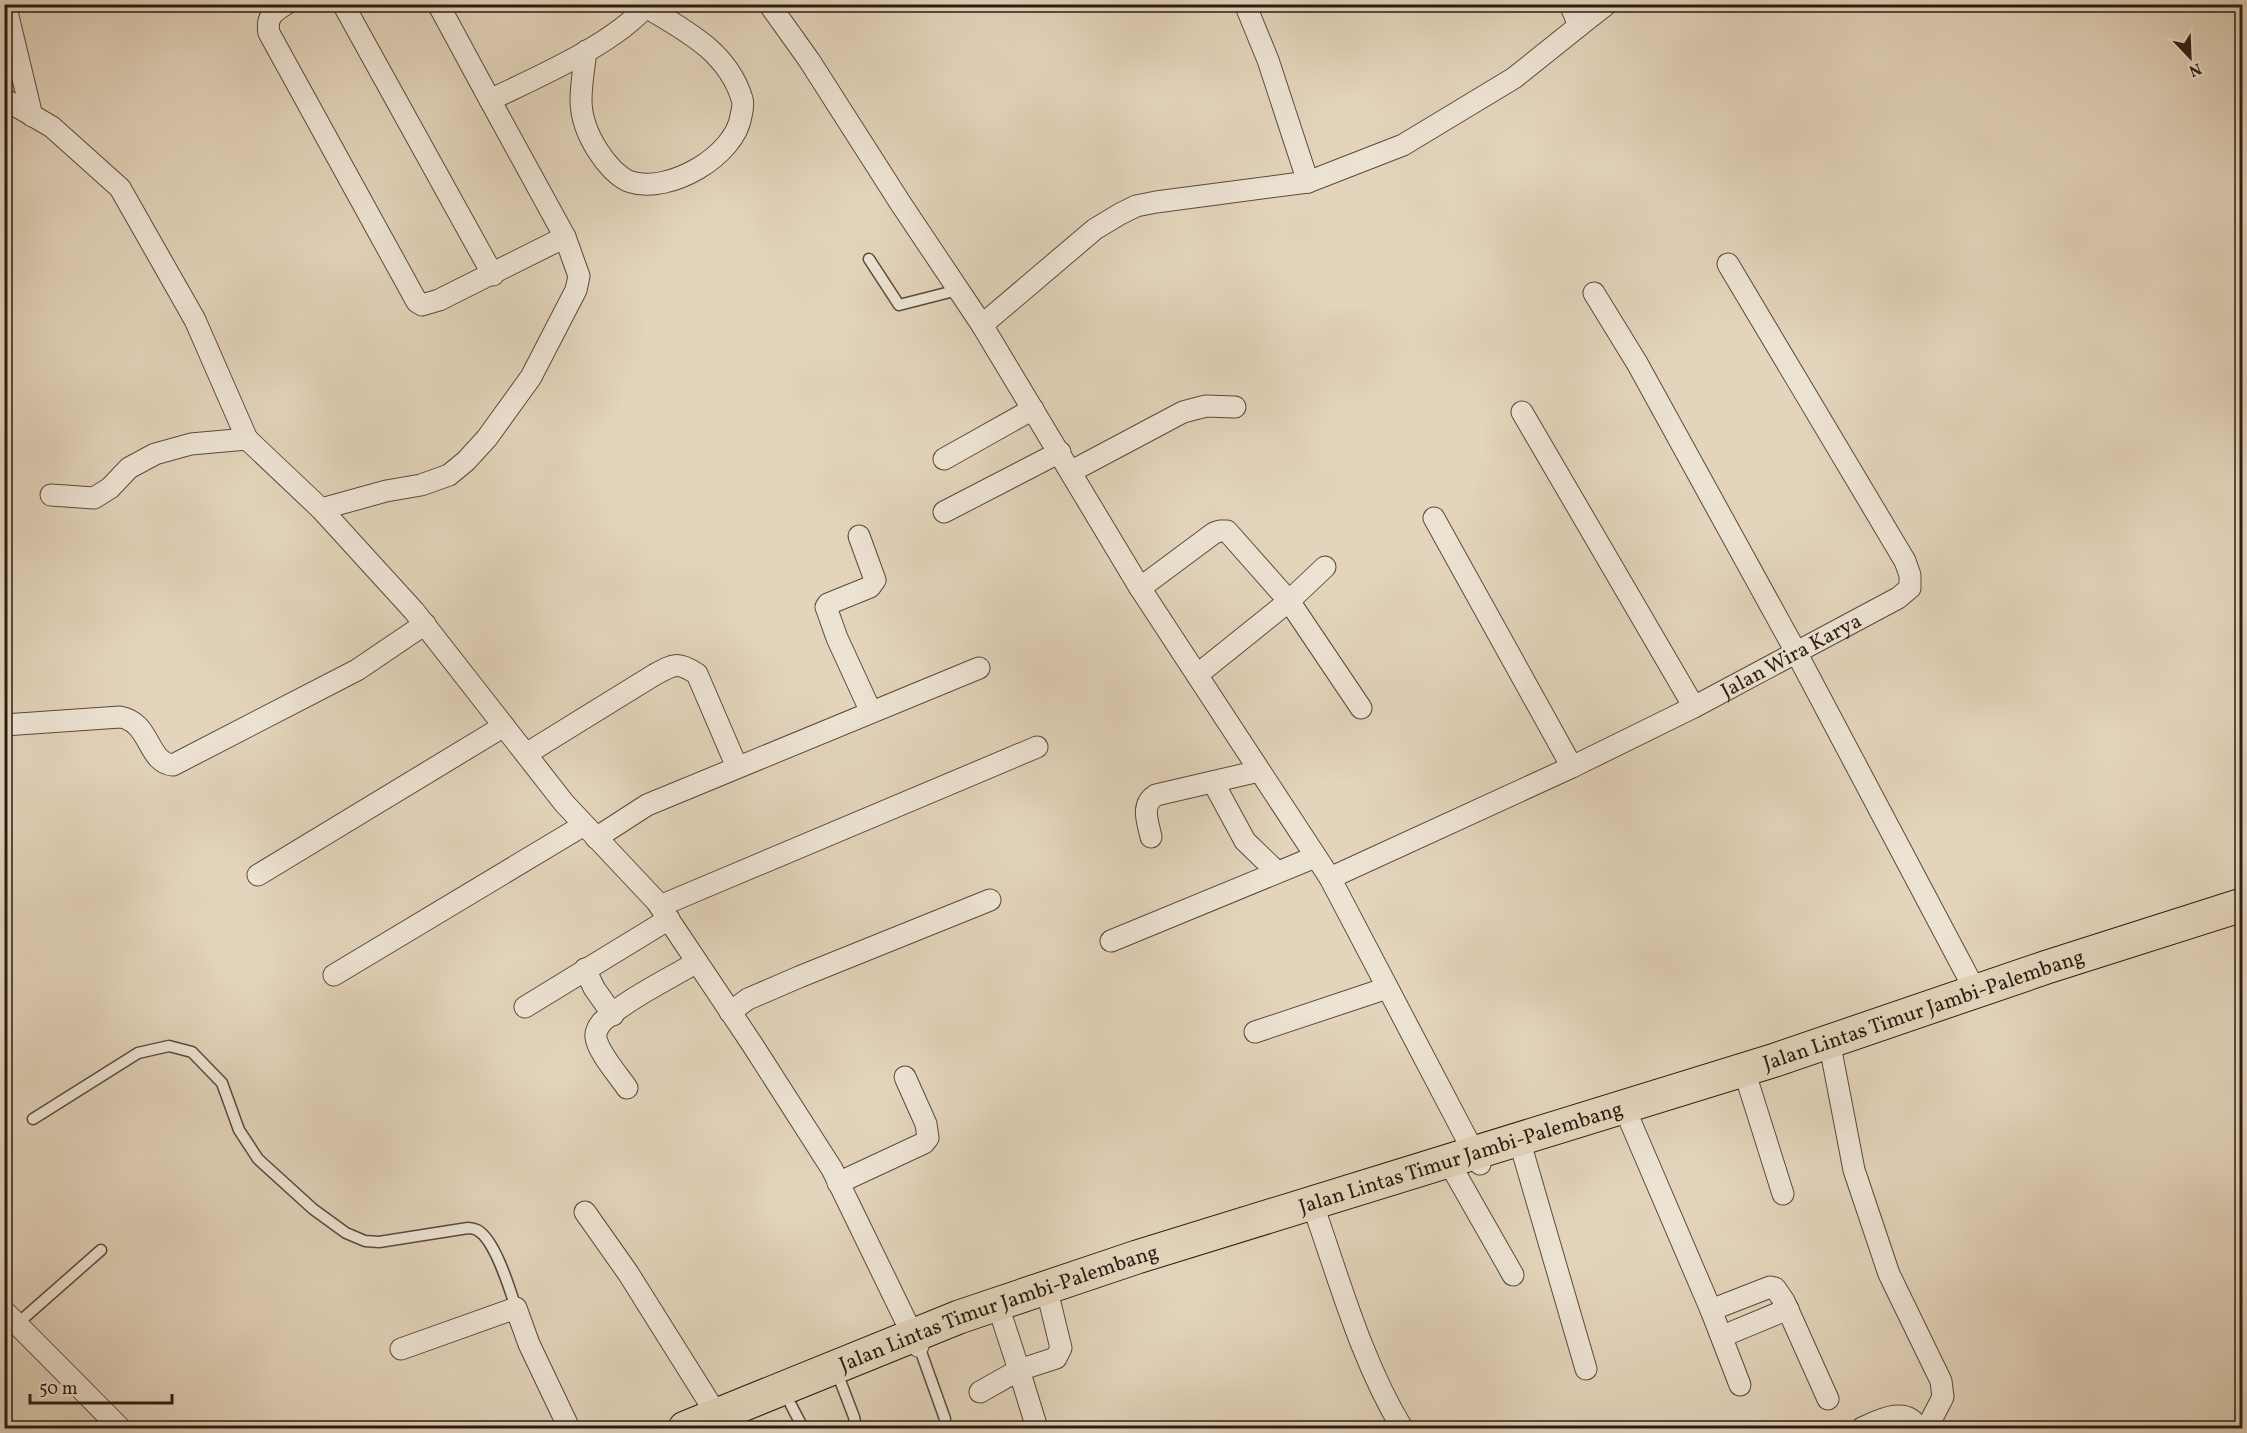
<svg xmlns="http://www.w3.org/2000/svg" width="2247" height="1433" font-family="Vollkorn,serif">
<rect width="100%" height="100%" fill="#e3d4bb"/>
<filter id="stains"><feTurbulence type="fractalNoise" baseFrequency=".00333" numOctaves="4"/><feColorMatrix values="0 0 0 0 .2 0 0 0 0 .09 0 0 0 0 .02 0 0 0 .5 -.17"/></filter>
<radialGradient id="worn" r=".72"><stop offset=".6" stop-color="#630" stop-opacity="0"/><stop offset="1" stop-color="#630" stop-opacity=".3"/></radialGradient>
<g fill="none" stroke-linecap="round" stroke-linejoin="round">
<defs>
<g id="lane">
<polyline points="869,259 899,305 958,290"/>
<path d="M 33,1119 L 138,1053 L 169,1046 L 192,1052 L 222,1083 L 239,1130 L 258,1159 L 313,1209 L 346,1233 L 365,1241 L 379,1242 L 468,1228 C 470,1228 475,1229 477,1230 C 495,1239 510,1290 516,1308"/>
<polyline points="17,1324 101,1250"/>
<polyline points="920,1349 945,1419"/>
<polyline points="841,1383 854,1417 856,1428"/>
<polyline points="791,1405 803,1428"/>
</g>
<g id="street">
<path d="M 286,4 C 273,12 266,17 269,33 L 417,302 L 422,305 L 439,300 L 565,237"/>
<polyline points="343,4 493,275"/>
<polyline points="438,4 490,100"/>
<polyline points="769,4 809,60 901,204 982,325 1140,588 1330,878 1480,1164"/>
<polyline points="1245,4 1268,60 1308,182"/>
<polyline points="8,16 32,116"/>
<polyline points="1579,26 1607,4"/>
<path d="M 586,51 C 584,67 581,84 581,100 C 581,118 589,137 598,151 C 605,162 618,178 631,182 C 669,194 735,156 741,116 C 742,111 744,104 742,99 C 728,52 685,30 646,7"/>
<polyline points="4,99 52,127 120,188 195,320 247,439"/>
<polyline points="1594,293 1637,363 1796,652 1976,992"/>
<polyline points="982,325 1095,229 1120,214 1136,206 1156,202 1308,182 1403,145 1514,78 1579,26 1570,4"/>
<polyline points="1522,412 1694,707"/>
<polyline points="944,459 1033,409"/>
<polyline points="1072,471 1183,412 1206,406 1235,407"/>
<polyline points="51,495 94,498 110,488 129,468 155,454 191,444 247,439 321,509 414,611 564,803 657,902 752,1044 832,1169 918,1346"/>
<path d="M 321,509 L 386,491 L 421,485 L 449,475 L 466,461 L 487,438 L 531,377 L 576,290 L 579,276 L 565,237 L 490,100 C 537,77 615,44 648,4"/>
<polyline points="944,512 1060,452"/>
<polyline points="1434,518 1572,767"/>
<polyline points="859,536 875,580 870,587 828,604 826,607 837,638 871,712"/>
<polyline points="1140,588 1214,533 1220,531 1227,531 1289,601 1361,708"/>
<polyline points="1197,675 1289,601 1325,567"/>
<path d="M 4,725 L 120,717 C 151,722 147,763 173,765 L 357,670 L 425,624"/>
<path d="M 526,754 L 654,675 C 674,664 678,661 697,674 L 737,767"/>
<polyline points="1213,782 1245,841 1276,871"/>
<path d="M 1151,837 C 1148,822 1140,805 1156,795 L 1259,771"/>
<polyline points="596,838 647,805 979,668"/>
<polyline points="258,875 504,726"/>
<path id="s1" d="M 1330,878 L 1572,767 L 1694,707 L 1898,598 L 1910,588 L 1910,575 L 1905,561 L 1728,264"/>
<polyline points="660,906 1037,747"/>
<polyline points="1111,941 1315,857"/>
<polyline points="585,969 594,988 613,1015"/>
<polyline points="334,975 584,825"/>
<polyline points="525,1007 669,919"/>
<polyline points="730,1012 748,999 799,977 990,900"/>
<polyline points="1255,1032 1387,988"/>
<polyline points="1832,1056 1854,1170 1889,1274 1941,1381 1943,1397 1927,1428"/>
<polyline points="1748,1083 1783,1194"/>
<path d="M 627,1088 C 619,1076 597,1051 596,1037 C 595,1032 599,1025 603,1021 C 629,998 667,980 697,962"/>
<polyline points="1630,1121 1711,1310 1770,1287 1775,1288 1784,1301 1828,1399"/>
<polyline points="1523,1153 1586,1369"/>
<polyline points="1455,1173 1513,1275"/>
<polyline points="838,1183 924,1143 928,1138 926,1124 905,1077"/>
<polyline points="585,1212 628,1273 717,1415"/>
<path d="M 1317,1217 C 1342,1289 1363,1363 1402,1428"/>
<polyline points="1711,1310 1740,1385"/>
<polyline points="4,1311 120,1428"/>
<polyline points="1002,1318 1019,1370 1056,1358 1061,1348 1050,1303"/>
<polyline points="1723,1336 1788,1309"/>
<polyline points="401,1349 516,1308 529,1344 569,1428"/>
<polyline points="980,1392 1019,1370 1037,1428"/>
<path d="M 1862,1428 C 1878,1421 1906,1405 1918,1428"/>
</g>
<g id="highway">
<path id="s2" d="M 685,1428 L 959,1317 L 1137,1257 L 1772,1061 L 2047,967 L 2242,905"/>
</g>
</defs>
<!-- lane casing -->
<use href="#lane" stroke="#594a3d" stroke-width="13"/>
<!-- street casing -->
<use href="#street" stroke="#594a3d" stroke-width="23"/>
<!-- highway casing -->
<use href="#highway" stroke="#2b1c13" stroke-width="35"/>
<!-- lane -->
<use href="#lane" stroke="#ede3d3" stroke-width="10"/>
<!-- street -->
<use href="#street" stroke="#ede3d3" stroke-width="21"/>
<!-- highway -->
<use href="#highway" stroke="#e3d4bb" stroke-width="33"/>
</g>
<g text-anchor="middle" stroke-width="6" stroke-linejoin="round" paint-order="stroke">
<!-- street labels -->
<g font-size="21" fill="#2b1c13" stroke="#ede3d3">
<text dy="7" stroke="none"><textPath href="#s1" startOffset="512">Jalan Wira Karya</textPath></text>
<text dy="7" stroke="none"><textPath href="#s2" startOffset="1308">Jalan Lintas Timur Jambi-Palembang</textPath></text>
<text dy="7" stroke="none"><textPath href="#s2" startOffset="822">Jalan Lintas Timur Jambi-Palembang</textPath></text>
<text dy="7" stroke="none"><textPath href="#s2" startOffset="336">Jalan Lintas Timur Jambi-Palembang</textPath></text>
</g>
</g>
<!-- margin -->
<rect width="2247" height="1433" fill="none" stroke="#e3d4bb" stroke-width="24"/>
<rect x="6" y="6" width="2235" height="1421" fill="none" stroke="#2b1c13" stroke-width="3"/>
<rect x="12" y="12" width="2223" height="1409" fill="none" stroke="#2b1c13" stroke-width="1.5"/>
<!-- north arrow -->
<g transform="translate(2190 57) rotate(157)" stroke="#ede3d3" stroke-width="4.5" paint-order="stroke">
<path d="M0-4.5L10 22L0 15L-10 22Z" fill="#2b1c13"/>
<text y="-9" font-size="16" font-weight="bold" text-anchor="middle" fill="#2b1c13">N</text>
</g>
<!-- scale -->
<path d="M30 1394v9h142v-9" fill="none" stroke="#2b1c13" stroke-width="3"/>
<text x="39" y="1394" font-size="18" fill="#2b1c13" stroke="#ede3d3" stroke-width="4.5" paint-order="stroke">50 m</text>
<rect width="100%" height="100%" filter="url(#stains)"/>
<rect width="100%" height="100%" fill="url(#worn)"/>
</svg>
